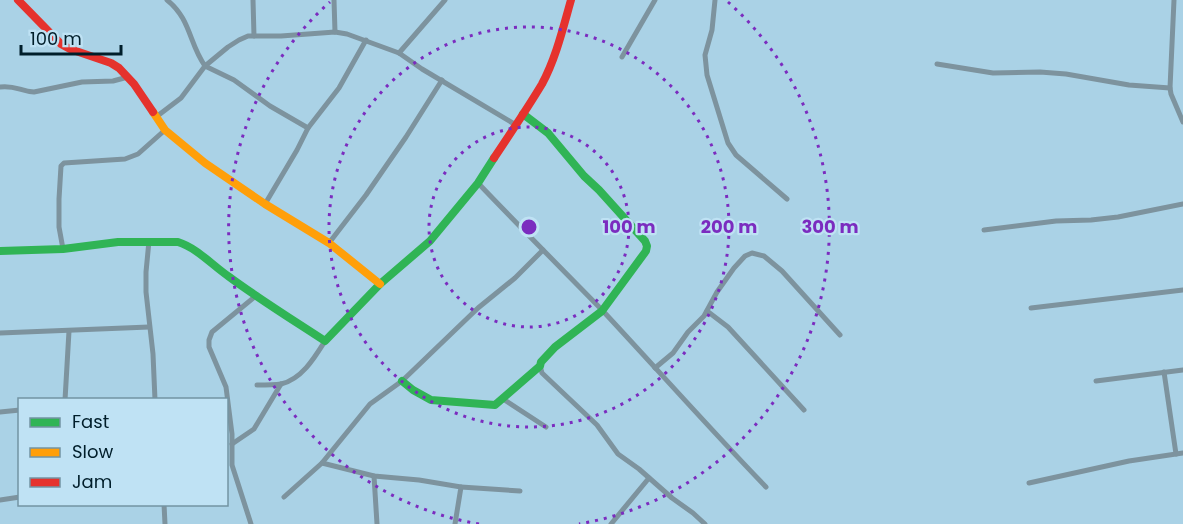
<svg xmlns="http://www.w3.org/2000/svg" width="1183" height="524" font-family="Poppins,sans-serif">
<rect width="100%" height="100%" fill="#aad2e6"/>
<g fill="none" stroke-linecap="round" stroke-linejoin="round">
<!-- street -->
<g stroke="#7d939e" stroke-width="5">
<path d="M 167,0 C 191,19 189,44 205,66 L 228,47 L 239,40 L 248,36 L 281,36 L 335,32 L 347,34 L 399,53 L 422,69 L 516,125"/>
<polyline points="253,0 254,36"/>
<polyline points="334,0 335,32"/>
<polyline points="715,0 712,30 705,55 707,75 728,143 736,155 787,199"/>
<polyline points="1174,0 1170,88 1171,94 1183,122"/>
<polyline points="399,53 445,0"/>
<polyline points="622,57 655,0"/>
<polyline points="937,64 993,73 1040,72 1066,74 1129,85 1170,88"/>
<path d="M 0,87 C 15,85 20,91 34,92 L 82,82 L 113,81 L 128,77"/>
<polyline points="156,117 181,98 205,66 234,80 270,106 308,128"/>
<path d="M 478,183 C 519,226 561,268 602,310 C 657,369 710,429 766,487"/>
<polyline points="265,204 297,150 308,128 339,88 366,40"/>
<polyline points="984,230 1056,221 1091,220 1118,217 1183,204"/>
<polyline points="149,241 146,272 146,292 153,354 155,400"/>
<polyline points="329,243 366,195 406,137 442,80"/>
<polyline points="63,249 59,227 59,199 61,166 64,163 125,159 138,154 165,130"/>
<polyline points="1031,308 1183,290"/>
<polyline points="707,311 728,327 804,410"/>
<polyline points="0,333 149,327"/>
<polyline points="540,366 542,373 597,425 618,454 639,469 672,498 693,513 705,524"/>
<polyline points="655,368 673,353 688,332 704,316 717,292 734,268 745,256 752,253 764,256 782,271 840,335"/>
<polyline points="1164,372 1176,454"/>
<polyline points="1096,381 1183,370"/>
<path d="M 257,385 C 265,385 274,385 281,384 C 302,379 315,357 325,341"/>
<polyline points="503,399 546,427"/>
<polyline points="65,400 69,331"/>
<polyline points="0,412 20,410"/>
<polyline points="232,444 254,429 281,384"/>
<polyline points="322,463 374,476 419,480 461,487 455,524"/>
<polyline points="374,476 377,524"/>
<polyline points="1029,483 1129,461 1183,453"/>
<polyline points="461,487 520,491"/>
<polyline points="284,497 322,463 370,404 402,381 478,308 515,278 543,250"/>
<polyline points="0,500 20,497"/>
<polyline points="164,504 165,524"/>
<polyline points="251,524 232,465 232,434 226,387 209,347 209,340 212,332 257,295"/>
<polyline points="611,524 649,478"/>
</g>
<!-- fast -->
<g stroke="#30b455" stroke-width="8">
<path d="M 0,251 L 63,249 L 118,242 L 178,242 C 197,248 212,265 228,276 C 259,299 293,320 325,341 L 380,284 L 430,241 L 478,183 L 494,158"/>
<polyline points="402,381 413,390 431,400 495,405 540,366 541,362 555,347 602,311 646,251 647,246 645,241 599,190 584,176 548,133 523,114"/>
</g>
<!-- slow -->
<polyline stroke="#ff9f0a" stroke-width="8" points="153,112 165,130 205,163 265,204 329,243 380,284"/>
<!-- jam -->
<g stroke="#e5322d" stroke-width="8">
<polyline points="18,0 61,44 70,49 111,63 119,68 134,84 153,112"/>
<path d="M 494,158 C 510,134 527,109 542,84 C 556,58 563,28 571,0"/>
</g>
</g>
<!-- distance rings -->
<g fill="none" stroke="#7b2cbf" stroke-width="3" stroke-dasharray="3 6">
<circle cx="529" cy="227" r="100"/>
<circle cx="529" cy="227" r="200"/>
<path d="M479 524A301 301 0 0 1 330 2M728 2A301 301 0 0 1 579 524"/>
</g>
<circle cx="529" cy="227" r="9" fill="#7b2cbf" stroke="#bfe2f4" stroke-width="3"/>
<g font-size="18" text-anchor="middle" font-weight="bold" fill="#7b2cbf" stroke="#bfe2f4" stroke-width="4.5" stroke-linejoin="round" paint-order="stroke">
<text x="629" y="233">100 m</text>
<text x="729" y="233">200 m</text>
<text x="830" y="233">300 m</text>
</g>
<!-- legend -->
<rect x="18" y="398" width="210" height="108" fill="#bfe2f4" stroke="#7394a3" stroke-width="1.5"/>
<rect x="30" y="418" width="30" height="9" fill="#30b455" stroke="#7394a3" stroke-width="1.5"/>
<text x="72" y="428" font-size="18" fill="#001e2a">Fast</text>
<rect x="30" y="448" width="30" height="9" fill="#ff9f0a" stroke="#7394a3" stroke-width="1.5"/>
<text x="72" y="458" font-size="18" fill="#001e2a">Slow</text>
<rect x="30" y="478" width="30" height="9" fill="#e5322d" stroke="#7394a3" stroke-width="1.5"/>
<text x="72" y="488" font-size="18" fill="#001e2a">Jam</text>
<!-- scale -->
<path d="M21 45v9h100v-9" fill="none" stroke="#001e2a" stroke-width="3"/>
<text x="30" y="45" font-size="18" fill="#001e2a" stroke="#bfe2f4" stroke-width="4.5" paint-order="stroke">100 m</text>
</svg>
